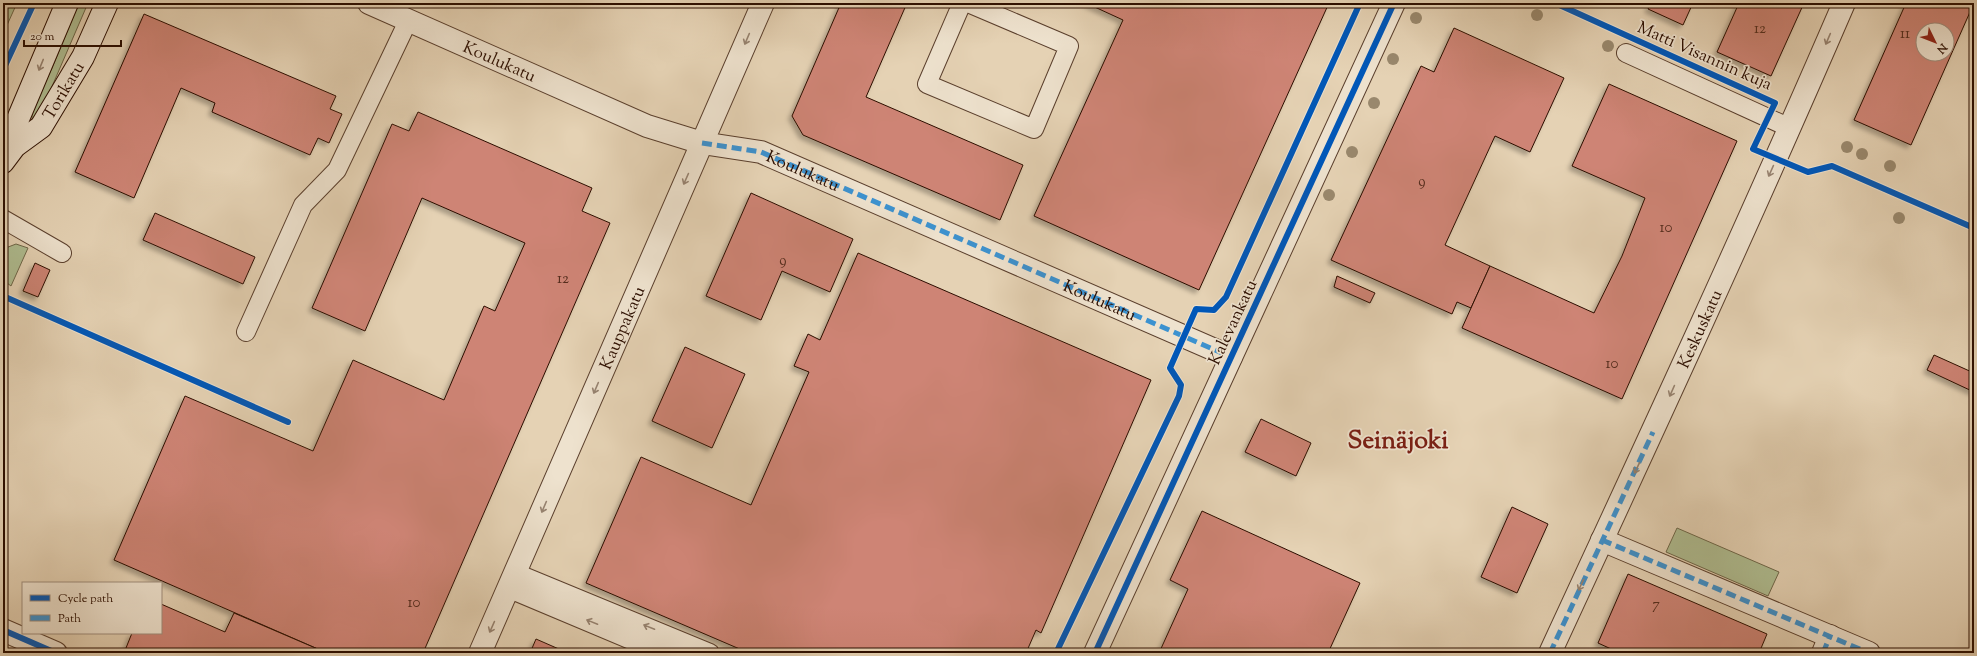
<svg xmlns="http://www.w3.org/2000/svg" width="1977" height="656" font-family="'Sorts Mill Goudy',serif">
<defs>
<filter id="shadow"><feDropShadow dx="-3.5" dy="3.5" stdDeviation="2" flood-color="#0004"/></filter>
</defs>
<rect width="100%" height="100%" fill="#e5d2b4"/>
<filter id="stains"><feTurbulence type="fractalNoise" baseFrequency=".005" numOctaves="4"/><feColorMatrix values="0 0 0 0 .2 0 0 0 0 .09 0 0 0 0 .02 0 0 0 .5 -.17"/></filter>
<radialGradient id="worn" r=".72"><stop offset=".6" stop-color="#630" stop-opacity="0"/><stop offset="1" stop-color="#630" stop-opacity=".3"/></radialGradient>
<!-- green -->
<g fill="#afbd91" stroke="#6e6648">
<polygon points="3,3 17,3 3,34"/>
<polygon points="79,3 88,3 47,98 32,123 32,110 52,68"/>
<polygon points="16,244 28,248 11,286 3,280 3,249"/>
<polygon points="1677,528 1779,572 1768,596 1666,552"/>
</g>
<!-- building -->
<g fill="#ce8475" stroke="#2c0e00" fill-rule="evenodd" filter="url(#shadow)">
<polygon points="841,3 907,3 866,97 1023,165 1000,220 803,135 792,116"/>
<polygon points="1086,3 1329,3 1199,290 1034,216 1123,20"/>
<polygon points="1651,3 1693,3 1683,25 1648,9"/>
<polygon points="1739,3 1804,3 1771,76 1717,52"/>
<path d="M 1906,3 L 1974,3 L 1911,145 L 1854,120 ZM 1923,30 L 1947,30 L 1947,54 L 1923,54 Z"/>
<polygon points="144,14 336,96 330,109 342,114 329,143 318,138 310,155 212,112 215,103 181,88 134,198 75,172"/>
<polygon points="1454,28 1564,78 1530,152 1495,136 1445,245 1490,266 1471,308 1457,302 1452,314 1331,260 1421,66 1434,72"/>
<polygon points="1609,84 1737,141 1622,399 1462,328 1490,266 1594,313 1622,256 1645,198 1572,166"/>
<polygon points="418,112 592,188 582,211 610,223 423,653 327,653 114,560 185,396 313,451 353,360 444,400 484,306 495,311 525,243 422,198 365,331 312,308 392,124 409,131"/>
<polygon points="751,193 853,239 830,292 782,271 761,320 706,296"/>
<polygon points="155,213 255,257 243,284 143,240"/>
<polygon points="858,253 1151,380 1041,633 1036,630 1026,653 749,653 586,583 641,457 751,505 809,372 794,366 808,334 820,340"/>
<polygon points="35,263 50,270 38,297 23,291"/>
<polygon points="1337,276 1375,293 1370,303 1334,287"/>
<polygon points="685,347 745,374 712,448 652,421"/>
<polygon points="1934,355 1974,373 1974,392 1927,370"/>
<polygon points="1261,419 1311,443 1296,476 1245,452"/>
<polygon points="1512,507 1548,524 1517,593 1481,577"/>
<polygon points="1202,511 1360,583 1328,653 1159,653 1188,589 1170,580"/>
<polygon points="1628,574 1767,634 1759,653 1620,653 1598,643"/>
<polygon points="161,604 225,632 234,613 327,653 124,653 132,633 161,633"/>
<polygon points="536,639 568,653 530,653"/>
</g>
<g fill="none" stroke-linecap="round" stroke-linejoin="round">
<defs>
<g id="lane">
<polyline points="962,3 927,84 1034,129 1069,46 968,3"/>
<polyline points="1626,53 1790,128"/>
<polyline points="3,219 62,253"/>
<polyline points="246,332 303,205 337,170 408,21"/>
<polyline points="516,573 710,653"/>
</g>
<g id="street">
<path id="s1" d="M 369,3 L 647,126 L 702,143 L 761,152 L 1231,357"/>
<polyline points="1602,540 1869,653"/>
<polyline points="510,587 667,653"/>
<polyline points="3,630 56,653"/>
<path id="s2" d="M 480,653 L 763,3"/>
<polyline points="1095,653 1394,3"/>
<path id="s3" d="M 1550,653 C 1650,437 1750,221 1844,3"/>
<polyline points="1823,653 1830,636"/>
</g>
<g id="secondary">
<polyline points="15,146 18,119 67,3"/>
<path id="s4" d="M 3,162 L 15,146 L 41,127 L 83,57 L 107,3"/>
</g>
</defs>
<!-- lane casing -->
<use href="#lane" stroke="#5a3f2d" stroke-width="20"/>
<!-- street casing -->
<use href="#street" stroke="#5a3f2d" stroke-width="24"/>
<!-- secondary casing -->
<use href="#secondary" stroke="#2c0e00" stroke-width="24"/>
<!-- lane -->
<use href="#lane" stroke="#eee2ce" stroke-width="18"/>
<!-- street -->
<use href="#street" stroke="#eee2ce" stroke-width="22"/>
<!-- secondary -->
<use href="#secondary" stroke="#eee2ce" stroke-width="22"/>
<!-- quiet -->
<g stroke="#3c92d0" stroke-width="5" stroke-dasharray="10 5" stroke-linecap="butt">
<polyline points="702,143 761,152 1231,357"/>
<polyline points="1602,540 1869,653"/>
<polyline points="1550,653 1653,432"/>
<polyline points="1823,653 1830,636"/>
</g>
<defs>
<g id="cycleway">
<polyline points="1555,3 1775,103 1753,149 1808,172 1832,166 1974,228"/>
<polyline points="3,70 34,3"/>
<polyline points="3,296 288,422"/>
<polyline points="3,630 56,653"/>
<polyline points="1056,653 1179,396 1181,385 1170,368 1196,309 1214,310 1226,297 1360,3"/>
<polyline points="1095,653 1394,3"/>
</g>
</defs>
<!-- cycleway casing -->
<use href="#cycleway" stroke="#eee2ce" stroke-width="8"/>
<!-- cycleway -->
<use href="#cycleway" stroke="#0057b8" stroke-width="6"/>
</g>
<!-- trees -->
<g fill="#99886d">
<circle cx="1537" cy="15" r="6"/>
<circle cx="1416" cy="18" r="6"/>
<circle cx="1608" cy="46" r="6"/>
<circle cx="1393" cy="59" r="6"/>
<circle cx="1374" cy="103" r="6"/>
<circle cx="1847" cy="147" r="6"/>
<circle cx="1352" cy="152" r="6"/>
<circle cx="1862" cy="154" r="6"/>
<circle cx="1890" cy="166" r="6"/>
<circle cx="1329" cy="195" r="6"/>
<circle cx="1899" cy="218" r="6"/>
</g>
<!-- one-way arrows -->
<defs><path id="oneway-shaft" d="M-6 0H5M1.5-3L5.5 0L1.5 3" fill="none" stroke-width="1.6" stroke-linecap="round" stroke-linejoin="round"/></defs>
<g stroke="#978371">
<use href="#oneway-shaft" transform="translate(747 39) rotate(113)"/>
<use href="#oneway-shaft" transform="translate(1828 39) rotate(113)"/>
<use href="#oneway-shaft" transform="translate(41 65) rotate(112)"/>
<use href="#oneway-shaft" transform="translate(1771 171) rotate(114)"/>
<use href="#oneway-shaft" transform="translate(686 179) rotate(114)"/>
<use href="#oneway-shaft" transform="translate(596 388) rotate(113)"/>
<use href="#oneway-shaft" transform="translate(1672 391) rotate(114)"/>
<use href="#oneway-shaft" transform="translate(1637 468) rotate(115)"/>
<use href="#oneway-shaft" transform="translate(544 507) rotate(113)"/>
<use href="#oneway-shaft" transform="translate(1581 585) rotate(115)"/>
<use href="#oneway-shaft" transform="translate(592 622) rotate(-158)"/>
<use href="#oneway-shaft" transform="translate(492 627) rotate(114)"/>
<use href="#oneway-shaft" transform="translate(649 627) rotate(-158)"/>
</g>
<g text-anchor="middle" stroke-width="3.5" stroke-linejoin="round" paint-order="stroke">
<!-- number labels -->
<g font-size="15" fill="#542c1d">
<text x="1760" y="33">12</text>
<text x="1905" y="38">11</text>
<text x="1422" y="186">9</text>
<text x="1666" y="232">10</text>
<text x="783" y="265">9</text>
<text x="563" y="283">12</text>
<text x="1612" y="368">10</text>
<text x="414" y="607">10</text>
<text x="1656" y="609">7</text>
</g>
<!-- street labels -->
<g font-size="17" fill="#2c0e00" stroke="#eee2ce">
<text transform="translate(1705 55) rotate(24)" y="6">Matti Visannin kuja</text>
<text dy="6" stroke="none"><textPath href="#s1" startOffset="143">Koulukatu</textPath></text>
<text dy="6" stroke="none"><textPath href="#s4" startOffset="95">Torikatu</textPath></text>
<text dy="6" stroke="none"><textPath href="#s1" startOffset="467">Koulukatu</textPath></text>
<text dy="6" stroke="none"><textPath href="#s1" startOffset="791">Koulukatu</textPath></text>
<text transform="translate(1232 322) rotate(-65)" y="6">Kalevankatu</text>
<text dy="6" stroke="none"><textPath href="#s2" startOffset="355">Kauppakatu</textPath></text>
<text dy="6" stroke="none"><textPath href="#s3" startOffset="357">Keskuskatu</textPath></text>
</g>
<!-- town labels -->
<g font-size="25" font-weight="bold" fill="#7a1f14" stroke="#eee2ce">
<text x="1398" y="448">Seinäjoki</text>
</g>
</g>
<!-- margin -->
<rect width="1977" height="656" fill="none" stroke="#e5d2b4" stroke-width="16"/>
<rect x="4" y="4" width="1969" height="648" fill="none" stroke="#2c0e00" stroke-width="2"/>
<rect x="8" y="8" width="1961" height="640" fill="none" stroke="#2c0e00"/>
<!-- legend -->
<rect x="22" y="582" width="140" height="52" fill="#eee2ce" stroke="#a08d7c"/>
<rect x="30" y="595" width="20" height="6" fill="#0057b8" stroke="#a08d7c"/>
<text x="58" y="602" font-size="12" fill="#2c0e00">Cycle path</text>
<rect x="30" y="615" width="20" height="6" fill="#3c92d0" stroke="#a08d7c"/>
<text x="58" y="622" font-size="12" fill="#2c0e00">Path</text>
<!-- north arrow -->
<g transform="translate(1935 42) rotate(133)"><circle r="19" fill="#eee2ce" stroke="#a08d7c"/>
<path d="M0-3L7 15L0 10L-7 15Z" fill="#8f2418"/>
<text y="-6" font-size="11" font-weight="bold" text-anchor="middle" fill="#2c0e00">N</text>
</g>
<!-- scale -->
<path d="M24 40v6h97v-6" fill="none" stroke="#2c0e00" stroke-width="2"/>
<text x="30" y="40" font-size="12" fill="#2c0e00" stroke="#eee2ce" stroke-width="3" paint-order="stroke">20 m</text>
<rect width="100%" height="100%" filter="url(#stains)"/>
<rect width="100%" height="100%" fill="url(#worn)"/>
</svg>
